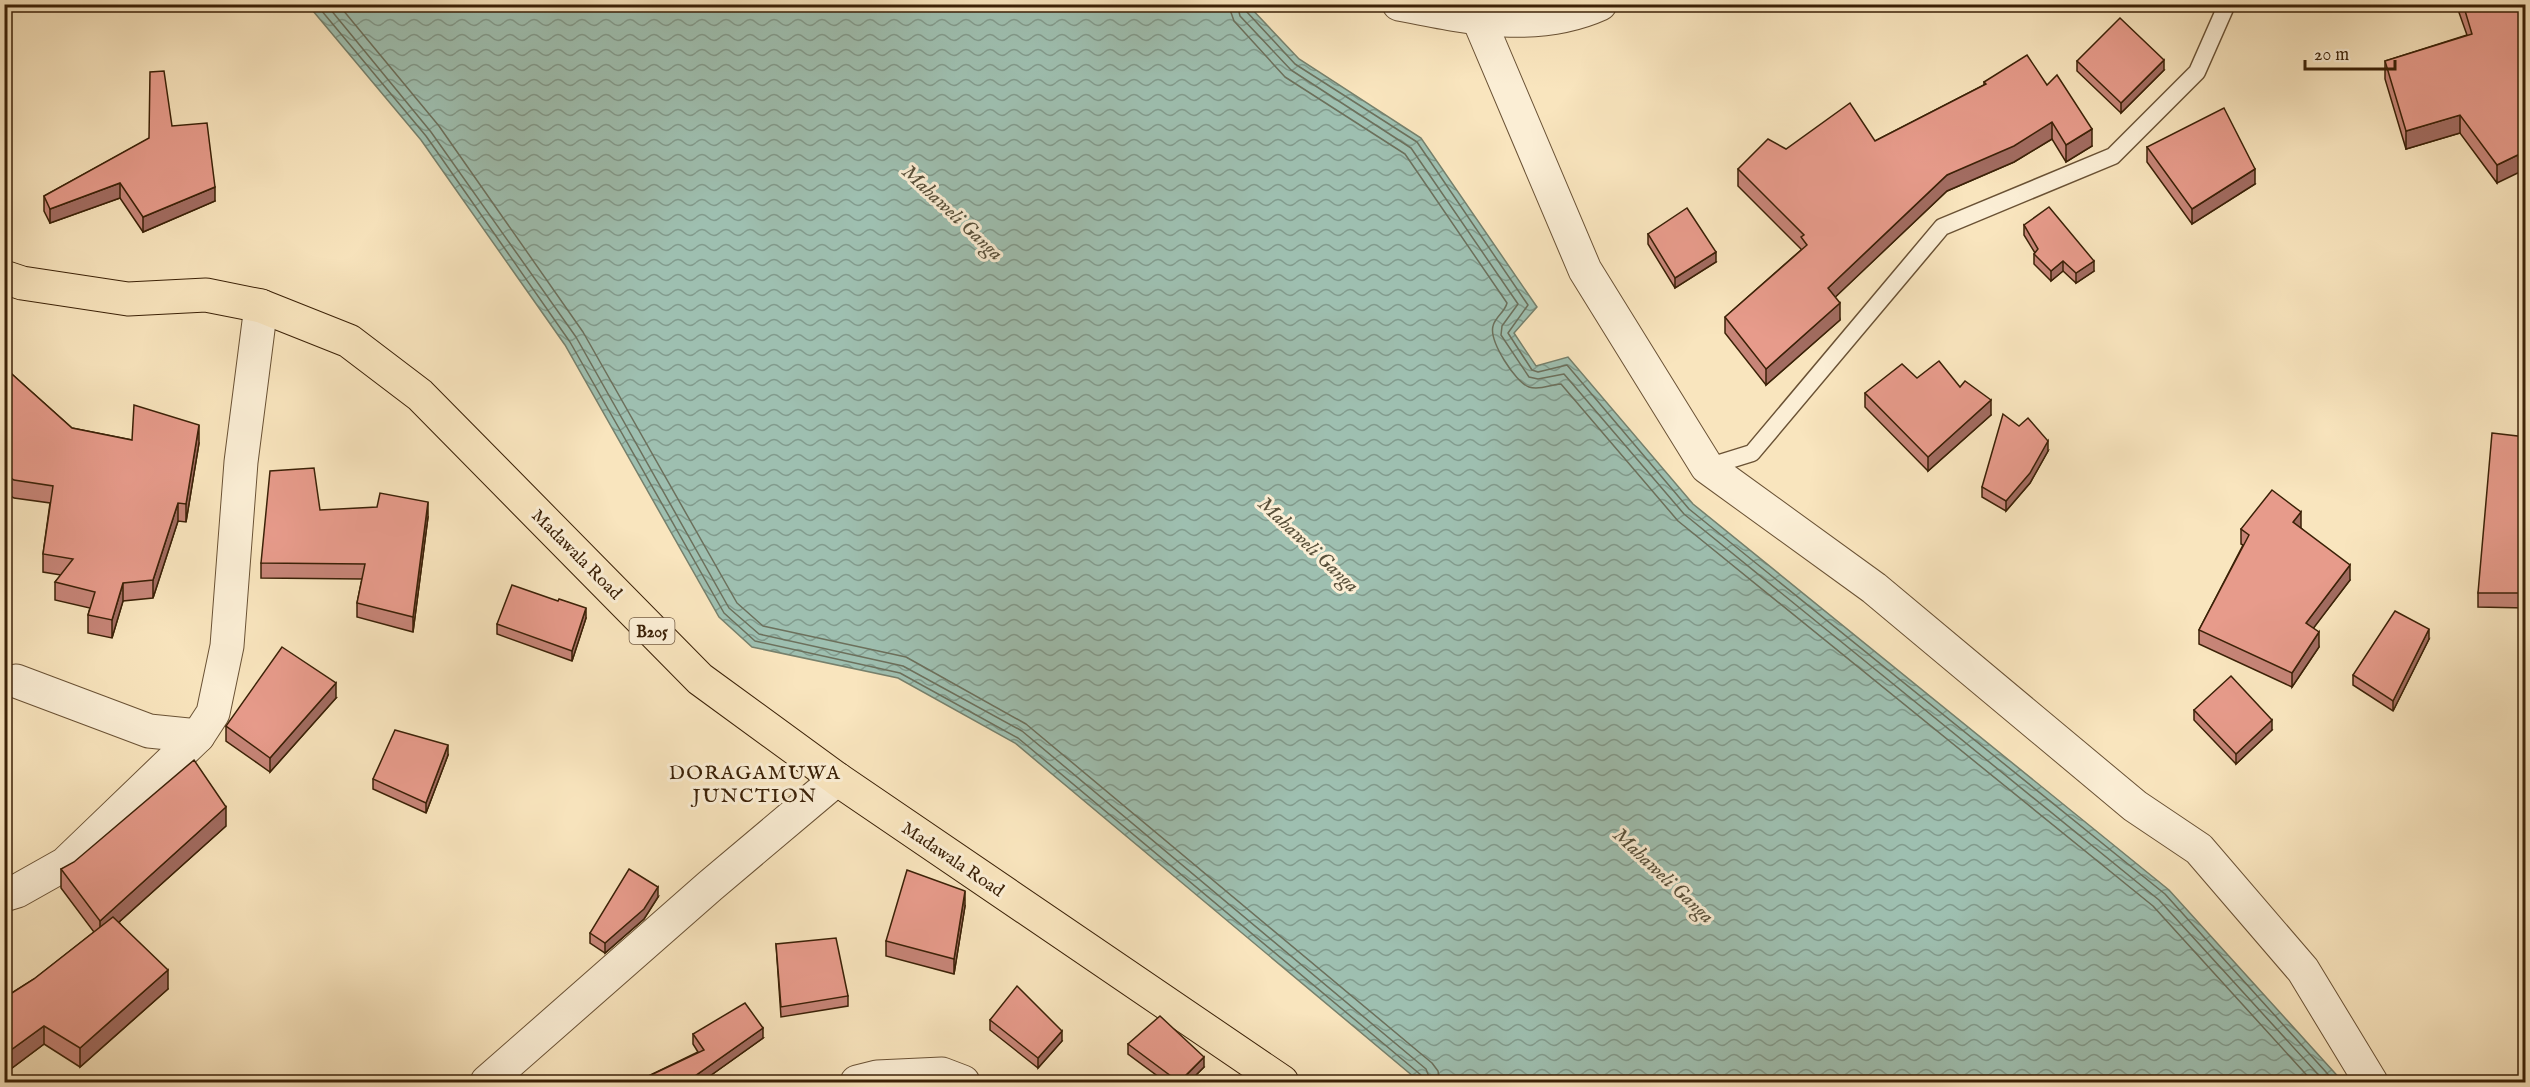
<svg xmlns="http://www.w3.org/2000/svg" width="2530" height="1087" font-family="'IM FELL English',serif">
<defs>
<pattern id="water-waves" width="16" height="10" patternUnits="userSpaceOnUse" patternTransform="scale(1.5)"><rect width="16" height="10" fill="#9ebfb0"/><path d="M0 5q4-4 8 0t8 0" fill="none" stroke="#829b8d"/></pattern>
</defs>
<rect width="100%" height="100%" fill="#f9e5be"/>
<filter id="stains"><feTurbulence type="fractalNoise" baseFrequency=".00333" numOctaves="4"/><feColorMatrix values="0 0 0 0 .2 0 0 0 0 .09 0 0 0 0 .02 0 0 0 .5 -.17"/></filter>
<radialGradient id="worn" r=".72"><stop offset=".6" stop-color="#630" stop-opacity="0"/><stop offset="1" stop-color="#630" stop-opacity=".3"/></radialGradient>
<!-- water -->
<polygon fill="url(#water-waves)" stroke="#76806c" stroke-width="1.5" points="308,5 1248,5 1299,59 1421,138 1537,307 1514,333 1536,366 1568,357 1693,504 2169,890 2343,1082 1420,1082 1015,743 898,678 752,647 719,617 565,345 421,140"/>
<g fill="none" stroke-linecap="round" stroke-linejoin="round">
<!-- shore -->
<g stroke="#6c705c" stroke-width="1.5">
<polyline points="316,4 426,136 570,342 724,613 755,641 900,673 1018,738 1421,1075 1424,1082"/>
<polyline points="326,4 431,132 576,337 729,608 759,634 903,666 1022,731 1426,1069 1431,1082"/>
<polyline points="338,4 439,126 583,332 737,603 763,626 906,657 1026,724 1432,1063 1438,1071 1440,1082"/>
<path d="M 1228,4 L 1234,21 L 1285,77 L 1405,154 L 1507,303 C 1505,312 1495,317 1493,326 C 1489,341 1515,382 1529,387 C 1540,391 1551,384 1561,384 L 1678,521 L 2153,906 L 2313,1082"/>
<polyline points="1237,4 1240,16 1291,70 1411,148 1518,304 1502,326 1501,335 1529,377 1538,379 1564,374 1684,514 2159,900 2325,1082"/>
<polyline points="1245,4 1246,11 1295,64 1417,142 1528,305 1508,333 1532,370 1538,372 1567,365 1689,509 2165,894 2335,1082"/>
</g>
<defs>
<polyline id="service" points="1707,467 1752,453 1942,227 2113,156 2197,72 2227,4"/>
<g id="minor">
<polyline points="1479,20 1585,270 1707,467 1874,588 2135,806 2199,849 2303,970 2371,1082"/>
<polyline points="16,681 149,731 198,736"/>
<polyline points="4,895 17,891 65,864 198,736 213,713 227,646 241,462 261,306"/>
<polyline points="857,1082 877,1077 942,1074 963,1082"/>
</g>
<g id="tertiary">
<path d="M 1399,4 C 1464,17 1536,33 1600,4"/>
<polyline points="487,1082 710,886 837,779"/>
</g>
<polyline id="primary" points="4,277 22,283 128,299 206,295 261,306 349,341 420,395 700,679 837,779 1282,1082"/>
</defs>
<!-- service casing -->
<use href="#service" stroke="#6a5235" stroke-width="19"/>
<!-- minor casing -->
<use href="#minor" stroke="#6a5235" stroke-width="35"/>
<!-- tertiary casing -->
<use href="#tertiary" stroke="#6a5235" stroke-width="35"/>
<!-- primary casing -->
<use href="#primary" stroke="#3b2107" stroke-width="35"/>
<!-- service -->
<use href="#service" stroke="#fbeed5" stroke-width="16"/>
<!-- minor -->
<use href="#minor" stroke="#fbeed5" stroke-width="33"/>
<!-- tertiary -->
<use href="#tertiary" stroke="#fbeed5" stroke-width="33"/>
<!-- primary -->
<use href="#primary" stroke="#f9e5be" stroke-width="33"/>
</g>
<!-- wall -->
<g fill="#c78578" stroke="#3b2107" stroke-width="1.5">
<polygon points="2160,4 2211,4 2211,7"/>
<polygon points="2456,4 2526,4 2497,183 2460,133 2406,149 2385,79 2385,61 2467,35"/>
<polygon points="2077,61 2164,70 2121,113 2077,71"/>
<polygon points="1984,82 2047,85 2092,146 2066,162 2052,139 2014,162 1947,191 1835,297 1840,320 1766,385 1725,333 1725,317 1801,250 1801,249 1738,186 1738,169 1786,149 1875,141 1984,85"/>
<polygon points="172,126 215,201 143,232 120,198 50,223 44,211 44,196"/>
<polygon points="2147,147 2255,184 2192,224 2147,162"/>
<polygon points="2024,225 2094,271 2076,283 2063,271 2051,281 2034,264 2034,254 2035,253 2024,235"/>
<polygon points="1648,234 1716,262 1675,288 1648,244"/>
<polygon points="4,367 72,428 132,440 199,443 186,522 178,521 153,598 123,601 112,638 88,633 88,615 90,608 55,600 55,582 61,575 43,572 43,554 50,503 14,498 4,491"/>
<polygon points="1917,378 1960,387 1991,415 1928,471 1865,407 1865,393"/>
<polygon points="2526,437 2526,608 2478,607 2478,593"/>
<polygon points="2048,451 2030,483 2006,511 1982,497 1982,487"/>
<polygon points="428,517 413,632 357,617 357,603 362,579 261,578 261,563"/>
<polygon points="2300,527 2350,580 2313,628 2319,647 2292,687 2199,644 2199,630 2243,545 2241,544 2241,529 2301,527"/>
<polygon points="586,618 572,661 497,634 497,624"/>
<polygon points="2429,639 2393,711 2353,685 2353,675"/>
<polygon points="336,698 270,772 226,741 226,726"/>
<polygon points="2194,710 2272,730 2236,764 2194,720"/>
<polygon points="448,755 426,813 373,789 373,779"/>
<polygon points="226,826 119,922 168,989 80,1067 44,1044 4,1074 4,998 34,979 94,932 61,888 61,869"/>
<polygon points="658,897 644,919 605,953 590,943 590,933"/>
<polygon points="965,906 954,974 886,956 886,941"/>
<polygon points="776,944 848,996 848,1006 781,1017"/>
<polygon points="990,1020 1062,1041 1038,1068 990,1030"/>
<polygon points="693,1034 763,1038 700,1083 634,1083 698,1052 693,1044"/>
<polygon points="1128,1044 1204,1067 1188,1083 1167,1083 1128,1054"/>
</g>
<!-- shaded-wall -->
<g fill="#a26c61" stroke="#3b2107" stroke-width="1.5">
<polygon points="2164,60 2164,70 2121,113 2121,103"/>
<polygon points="2460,115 2460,133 2406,149 2406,131"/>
<polygon points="2052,122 2052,139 2014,162 1947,191 1828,304 1828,288 1947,175"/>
<polygon points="2092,129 2092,146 2066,162 2066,145"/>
<polygon points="2526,151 2526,169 2497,183 2497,165"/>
<polygon points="2255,169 2255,184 2192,224 2192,209"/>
<polygon points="120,183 120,198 50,223 50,209"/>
<polygon points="215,187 215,201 143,232 143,217"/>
<polygon points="1716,252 1716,262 1675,288 1675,278"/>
<polygon points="2063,261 2063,271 2051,281 2051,271"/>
<polygon points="2094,261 2094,271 2076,283 2076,273"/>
<polygon points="1840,303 1840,320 1766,385 1766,369"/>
<polygon points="1991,400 1991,415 1928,471 1928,457"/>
<polygon points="199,425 199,443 186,522 186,504"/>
<polygon points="2048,441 2048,451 2030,483 2006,511 2006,501"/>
<polygon points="428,502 428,517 413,632 413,617"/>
<polygon points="178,503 178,521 153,598 153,580"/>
<polygon points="2301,512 2301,527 2293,537 2293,522"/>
<polygon points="2350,565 2350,580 2306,638 2306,623"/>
<polygon points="123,583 123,601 112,638 112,620"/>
<polygon points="586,608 586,618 572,661 572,651"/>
<polygon points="2429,629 2429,639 2393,711 2393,701"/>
<polygon points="2319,632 2319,647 2292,687 2292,673"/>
<polygon points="336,683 336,698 270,772 270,758"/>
<polygon points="2272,720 2272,730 2236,764 2236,754"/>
<polygon points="448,745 448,755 426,813 426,803"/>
<polygon points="226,807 226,826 100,939 100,921"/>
<polygon points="658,887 658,897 644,919 605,953 605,943"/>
<polygon points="965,891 965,906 954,974 954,959"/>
<polygon points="168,970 168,989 80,1067 80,1048"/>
<polygon points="44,1026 44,1044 4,1074 4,1055"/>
<polygon points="763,1028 763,1038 700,1083 688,1083 688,1081"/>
<polygon points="1062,1031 1062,1041 1038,1068 1038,1058"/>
<polygon points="1204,1057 1204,1067 1188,1083 1179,1083"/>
</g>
<!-- building -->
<g fill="#e79b8b" stroke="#3b2107" stroke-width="1.5">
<polygon points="2463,4 2526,4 2526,151 2497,165 2460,115 2406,131 2385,61 2472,34"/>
<polygon points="2120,18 2164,60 2121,103 2077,61"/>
<polygon points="2027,55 2047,85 2057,75 2092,129 2066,145 2052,122 2014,146 1947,175 1828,288 1840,303 1766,369 1725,317 1807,245 1801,237 1804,235 1738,169 1768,139 1786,149 1850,103 1875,141 1986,84 1984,82"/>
<polygon points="164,71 172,126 207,123 215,187 143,217 120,183 50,209 44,196 149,138 150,72"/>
<polygon points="2224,108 2255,169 2192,209 2147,147"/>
<polygon points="2049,207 2094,261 2076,273 2063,261 2051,271 2034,254 2038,249 2024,225"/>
<polygon points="1687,208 1716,252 1675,278 1648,234"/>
<polygon points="1939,361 1960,387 1965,381 1991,400 1928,457 1865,393 1902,364 1917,378"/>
<polygon points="4,367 72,428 132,440 134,405 199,425 186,504 178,503 153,580 123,583 112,620 88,615 95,592 55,582 73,559 43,554 53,486 14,480 4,473"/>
<polygon points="2003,414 2019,426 2028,418 2048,441 2030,473 2006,501 1982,487"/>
<polygon points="2492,433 2526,437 2526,593 2478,593"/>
<polygon points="314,468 320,510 377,507 380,493 428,502 413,617 357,603 365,564 261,563 270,471"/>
<polygon points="2272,490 2301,512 2293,522 2350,565 2306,623 2319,632 2292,673 2199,630 2249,535 2241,529"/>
<polygon points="512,585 558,601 559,599 586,608 572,651 497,624"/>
<polygon points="2395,611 2429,629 2393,701 2353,675"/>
<polygon points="282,647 336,683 270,758 226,726"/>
<polygon points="2231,676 2272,720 2236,754 2194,710"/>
<polygon points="395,730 448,745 426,803 373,779"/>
<polygon points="194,760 226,807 100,921 61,869 74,862"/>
<polygon points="629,869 658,887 644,909 605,943 590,933"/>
<polygon points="907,870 965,891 954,959 886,941"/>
<polygon points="113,917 168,970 80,1048 44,1026 4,1055 4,998 34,979"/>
<polygon points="836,938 848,996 781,1007 776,944"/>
<polygon points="1017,986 1062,1031 1038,1058 990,1020"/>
<polygon points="745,1003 763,1028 688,1081 688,1083 634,1083 704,1050 693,1034"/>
<polygon points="1160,1016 1204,1057 1179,1082 1128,1044"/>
</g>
<g text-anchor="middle" stroke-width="6" stroke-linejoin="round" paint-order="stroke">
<!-- shield labels -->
<rect fill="#fbeed5" stroke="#755e45" stroke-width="1.5" x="629.5" y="618" width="45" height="26" rx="4.5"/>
<g font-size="16" font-weight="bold" fill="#3b2107">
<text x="652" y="637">B205</text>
</g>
<!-- street labels -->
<g font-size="18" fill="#3b2107" stroke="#fbeed5">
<text transform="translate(577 554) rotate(45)" y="6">Madawala Road</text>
<text transform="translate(953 859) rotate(34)" y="6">Madawala Road</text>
</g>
<!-- water labels -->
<g font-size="20" font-style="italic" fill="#59503a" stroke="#fbeed5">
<text transform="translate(953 212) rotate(43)" y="7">Mahaweli Ganga</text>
<text transform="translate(1309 544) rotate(43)" y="7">Mahaweli Ganga</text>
<text transform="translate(1664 875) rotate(43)" y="7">Mahaweli Ganga</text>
</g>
<!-- neighbourhood labels -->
<g font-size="20" letter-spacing="1.5" fill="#3b2107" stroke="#fbeed5">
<text x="755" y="779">DORAGAMUWA<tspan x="755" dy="23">JUNCTION</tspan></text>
</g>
</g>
<!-- margin -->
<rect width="2530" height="1087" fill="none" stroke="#f9e5be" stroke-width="24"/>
<rect x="6" y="6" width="2518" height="1075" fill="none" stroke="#3b2107" stroke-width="3"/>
<rect x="12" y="12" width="2506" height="1063" fill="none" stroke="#3b2107" stroke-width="1.5"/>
<!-- scale -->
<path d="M2305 60v9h90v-9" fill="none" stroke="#3b2107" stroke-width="3"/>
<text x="2314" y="60" font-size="18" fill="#3b2107" stroke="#fbeed5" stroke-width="4.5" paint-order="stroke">20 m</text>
<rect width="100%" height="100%" filter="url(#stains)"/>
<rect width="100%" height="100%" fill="url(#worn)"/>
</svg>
